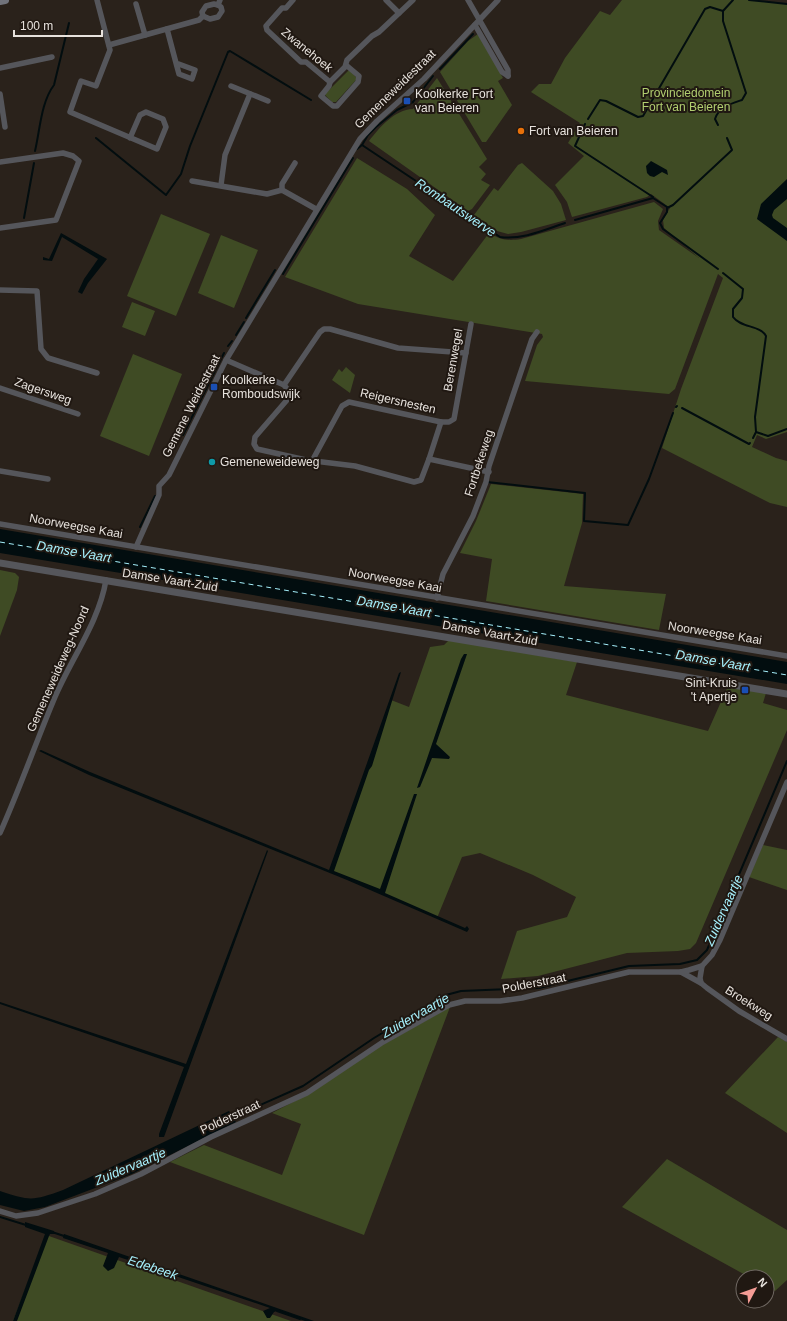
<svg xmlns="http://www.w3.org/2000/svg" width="787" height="1321" font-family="Helvetica,sans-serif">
<rect width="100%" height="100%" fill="#2a221b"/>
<!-- green -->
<g fill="#3f4b24">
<path d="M 622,0 L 753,0 L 787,4 L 787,432 L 766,439 L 757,435 L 752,447 L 776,458 L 787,461 L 787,507 L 770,503 L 662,448 L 681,389 L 723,278 L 718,274 L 675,389 L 669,394 L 525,381 L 537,345 L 543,337 L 542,334 L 358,304 L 285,277 L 357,158 L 407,189 L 435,215 L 409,256 L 453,281 L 489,233 C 501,240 508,241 521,239 L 654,202 L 663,209 L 658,221 L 659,230 L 699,258 L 664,228 L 663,220 L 670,208 L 651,194 L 647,197 L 572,217 L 567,202 L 555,185 L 584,156 L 568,143 L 580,123 L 531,92 L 539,84 L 551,84 L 565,58 L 600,11 L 610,15 Z"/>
<polygon points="478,34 503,78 498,81 512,105 486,142 482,142 440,72 468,41"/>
<polygon points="349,70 356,77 356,80 336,102 332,102 325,95 326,93"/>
<path d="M 437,78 L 487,159 L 479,167 L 486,174 L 481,180 L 490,185 L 472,209 L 468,211 L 369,141 C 380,127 394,110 413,109 Z"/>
<polygon points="522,163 553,191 561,204 566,220 521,232 508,234 497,231 474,215 494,188 498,191 518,165"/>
<polygon points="161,214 210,234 176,316 127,296"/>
<polygon points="221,235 258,250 234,308 198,293"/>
<polygon points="132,302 155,311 145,336 122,327"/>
<polygon points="133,354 182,374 149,456 100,436"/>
<polygon points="346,367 355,375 350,393 332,380 339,369 342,372"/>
<polygon points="491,484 583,494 582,523 564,586 666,594 659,630 486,601 492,559 460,553 476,521"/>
<polygon points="0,570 15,573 19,577 17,590 0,636"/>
<polygon points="449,640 577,662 566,695 708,731 728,686 766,693 763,703 787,710 787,730 696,943 690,949 678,951 627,953 538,976 501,979 517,931 567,917 576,897 533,875 480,853 462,857 437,918 332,871 391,700 409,707 430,647 444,645"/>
<polygon points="763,845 787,850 787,890 749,877"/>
<polygon points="450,1007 364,1235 170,1162 204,1145 282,1175 301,1124 272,1113 314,1091 379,1047"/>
<polygon points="778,1037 787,1042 787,1133 725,1093"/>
<polygon points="667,1159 787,1230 787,1280 775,1291 767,1287 767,1277 749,1277 622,1207"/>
<polygon points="46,1235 291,1321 13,1321"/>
</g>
<!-- water -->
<g fill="#020d0f">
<polygon points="651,161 667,170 668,175 662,172 654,177 650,176 647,173 646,166"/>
<polygon points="787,179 787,199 774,210 772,215 773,218 787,228 787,241 757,219 761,204"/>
<polygon points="61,233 107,259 88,283 82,294 78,292 84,279 98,259 62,237 52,261 43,260 43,257 49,259"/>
<polygon points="0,529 787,662 787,684 0,553"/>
<polygon points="464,654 467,654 466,657 436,744 450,757 449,759 432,758 420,787 417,788 461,659"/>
<polygon points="401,672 372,766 369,770 334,871 380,889 414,794 417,794 385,893 465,928 467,926 469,929 467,932 347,880 89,775 39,751 41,750 90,772 329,870 399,673"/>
<polygon points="267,850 268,851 164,1137 159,1137 159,1134 184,1067 0,1004 0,1002 186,1064"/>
<path d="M 229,1111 L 236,1122 L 132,1174 L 45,1207 L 24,1211 L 0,1205 L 0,1191 C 30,1201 33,1201 63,1190 Z"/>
<polygon points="25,1222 54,1231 56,1234 50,1234 49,1236 17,1321 13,1321 45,1234 25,1227"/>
<polygon points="64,1234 314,1321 305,1321 277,1311 274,1312 270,1318 267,1318 263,1311 270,1308 119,1257 114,1268 108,1271 103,1266 108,1253 63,1238"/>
</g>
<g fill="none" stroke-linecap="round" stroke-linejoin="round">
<!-- stream -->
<g stroke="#020d0f" stroke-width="2">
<polyline points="749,0 787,4"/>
<polyline points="440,69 473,34"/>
<polyline points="588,119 600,100 606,101 638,117 643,116 705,9 710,7 723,11 733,0"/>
<polyline points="585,124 575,146 653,197"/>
<path d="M 718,125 L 715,119 C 719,107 730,104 742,100 L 746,93 L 723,21 L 723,11"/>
<polyline points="96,138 166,195 181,174 190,146 228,52 230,51 311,100"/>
<polyline points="362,145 368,135 376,127 397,110 413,102 433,76"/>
<path d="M 357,149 L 362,145 L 500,237 C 522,240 544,230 565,223"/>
<path d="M 35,151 C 40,130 41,102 54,85 L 69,23"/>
<polyline points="667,208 673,205 732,150 727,138"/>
<polyline points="24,218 34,163"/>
<polyline points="575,220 653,198 667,207 667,212 660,223 663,229 718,269"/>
<path d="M 723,273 L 743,289 L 742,298 L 733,309 L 733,317 C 741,328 760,325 766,336 L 755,417 L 756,432 L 768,436 L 787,429"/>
<polyline points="283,274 353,158"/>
<polyline points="246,318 275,270"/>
<polyline points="236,335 244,322"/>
<polyline points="228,346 232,341"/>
<polyline points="676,407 677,406"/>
<polyline points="682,408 749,444 750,443"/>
<polyline points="183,435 224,353"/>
<polyline points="753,438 756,432"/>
<polyline points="487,482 585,493 584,521 628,525 649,479 673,413"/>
<polyline points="140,527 155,496"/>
<polyline points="231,1118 303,1086 374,1038 446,995 461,991 539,988 629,966 680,964 697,960 707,950 787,761"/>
<polyline points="0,1217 26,1225"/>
<polyline points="55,1233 64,1236"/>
<polyline points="277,1311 300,1319"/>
</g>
<!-- ferry -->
<polyline stroke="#a6f1fd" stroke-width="1" stroke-dasharray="5 4" stroke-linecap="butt" points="0,542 787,675"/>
<!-- minor -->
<g stroke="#55565b" stroke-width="5.5">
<polyline points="97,0 110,50 96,86 81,81 70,112 157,149 166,127 163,119 146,112 140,115 130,138"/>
<polyline points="293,0 286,8 282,8 266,26 267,30 301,62 306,62 330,82"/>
<polyline points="386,0 399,13"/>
<polyline points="468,0 508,70 508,76"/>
<polyline points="136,4 145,35"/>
<polyline points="203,16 202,12 206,6 214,4 218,5"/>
<polyline points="475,25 502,72 508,76"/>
<polyline points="167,29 176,63 195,70 192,79 179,74 176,63"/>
<polyline points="109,45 199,20 203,16 210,19 218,17 222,11 221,7 218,5 220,0"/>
<polyline points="346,65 359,76 358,82 337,106 333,106 321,96 329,86 330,82 345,67 347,60 372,36 379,32 413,0"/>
<polyline points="0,68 52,57"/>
<polyline points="231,86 268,101"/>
<polyline points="0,94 5,127"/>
<polyline points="0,162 63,153 73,156 79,161 56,220 0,228"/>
<polyline points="192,181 267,194 282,190 316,209"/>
<polyline points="221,185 225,155 250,94"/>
<polyline points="282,190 282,184 295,163"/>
<polyline points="0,290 37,291 41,349 48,358 97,373"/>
<polyline points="226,360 284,385 288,390 287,400 255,437 254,444 257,449 306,460 355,466 414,482 421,480 429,459 489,472"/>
<polyline points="284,385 320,332 324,329 330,329 398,348 466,353"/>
<polyline points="0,388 78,414"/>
<polyline points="429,459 441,422 449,422 454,419 471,324"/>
<polyline points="312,461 342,406 349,402 441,422"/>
<polyline points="0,471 48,479"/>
<polyline points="0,524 787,656"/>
<polyline points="136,547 159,495 159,486 169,475 226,360 360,139 377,121 424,79 498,0"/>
<polyline points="437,598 443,574 473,516 486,482 489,466 532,339 537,332"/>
<path d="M 0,833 C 20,788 36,742 55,697 C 71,659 99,622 106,580"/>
<polyline points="702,966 700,978 701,983 707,988 739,1011 787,1039"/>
<polyline points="681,972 701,983"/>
<polyline points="0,1211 16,1216 38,1213 95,1194 141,1174 211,1137 307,1093 383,1042 449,1005 465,1001 500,1001 522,998 629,972 681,972 689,970 702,966 712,955 720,940 787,782"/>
</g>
<!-- tertiary -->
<polyline stroke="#55565b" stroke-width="7" points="0,563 787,694"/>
<!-- secondary -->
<polyline stroke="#71737b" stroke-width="8" points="0,1 5,0"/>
</g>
<!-- markers -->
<g fill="#1a4fb4" stroke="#201812" stroke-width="1.5">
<rect x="403" y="97" width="8" height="8" rx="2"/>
<rect x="210" y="383" width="8" height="8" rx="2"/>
<rect x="741" y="686" width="8" height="8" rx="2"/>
</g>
<circle fill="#e8710a" stroke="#201812" stroke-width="1.5" cx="521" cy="131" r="4"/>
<circle fill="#0f9aa8" stroke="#201812" stroke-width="1.5" cx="212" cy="462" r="4"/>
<g text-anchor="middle" stroke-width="4" stroke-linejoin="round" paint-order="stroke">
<!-- street labels -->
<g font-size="12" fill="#e7e2dd" stroke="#201812">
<text transform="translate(307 50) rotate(39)" y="4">Zwanehoek</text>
<text transform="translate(395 89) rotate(-44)" y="4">Gemeneweidestraat</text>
<text transform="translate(453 360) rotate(-80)" y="4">Berenwegel</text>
<text transform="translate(43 391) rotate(19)" y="4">Zagersweg</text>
<text transform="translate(398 401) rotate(13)" y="4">Reigersnesten</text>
<text transform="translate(191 406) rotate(-63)" y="4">Gemene Weidestraat</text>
<text transform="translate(479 463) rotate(-72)" y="4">Fortbekeweg</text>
<text transform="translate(76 526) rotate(10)" y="4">Noorweegse Kaai</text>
<text transform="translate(170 580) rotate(9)" y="4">Damse Vaart-Zuid</text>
<text transform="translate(395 580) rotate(10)" y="4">Noorweegse Kaai</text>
<text transform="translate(490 633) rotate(10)" y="4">Damse Vaart-Zuid</text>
<text transform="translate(715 633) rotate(9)" y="4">Noorweegse Kaai</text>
<text transform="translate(58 669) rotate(-66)" y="4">Gemeneweideweg-Noord</text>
<text transform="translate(534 983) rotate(-11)" y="4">Polderstraat</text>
<text transform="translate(749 1003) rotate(32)" y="4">Broekweg</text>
<text transform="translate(230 1117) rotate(-25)" y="4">Polderstraat</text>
</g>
<!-- park labels -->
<g font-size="12" fill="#b1ce70" stroke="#201812">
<text x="686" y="97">Provinciedomein<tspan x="686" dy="14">Fort van Beieren</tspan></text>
</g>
<!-- poi labels -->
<g font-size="12" fill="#e7e2dd" stroke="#201812" text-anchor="start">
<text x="415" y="98">Koolkerke Fort<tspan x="415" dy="14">van Beieren</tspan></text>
<text x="529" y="135">Fort van Beieren</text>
<text x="222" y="384">Koolkerke<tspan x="222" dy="14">Romboudswijk</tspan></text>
<text x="220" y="466">Gemeneweideweg</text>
<text x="737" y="687" text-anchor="end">Sint-Kruis<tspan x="737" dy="14">'t Apertje</tspan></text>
</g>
<!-- water labels -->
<g font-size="13" font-style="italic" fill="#a6f1fd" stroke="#201812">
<text transform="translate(456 207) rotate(34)" y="5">Rombautswerve</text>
<text transform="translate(74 551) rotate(10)" y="5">Damse Vaart</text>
<text transform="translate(394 606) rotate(10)" y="5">Damse Vaart</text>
<text transform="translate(713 660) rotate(10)" y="5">Damse Vaart</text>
<text transform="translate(723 910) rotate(-66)" y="5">Zuidervaartje</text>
<text transform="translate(415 1015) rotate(-30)" y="5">Zuidervaartje</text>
<text transform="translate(130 1166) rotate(-23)" y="5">Zuidervaartje</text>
<text transform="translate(153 1267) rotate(18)" y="5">Edebeek</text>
</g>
</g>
<!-- north arrow -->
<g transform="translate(755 1289) rotate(49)"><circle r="19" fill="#201812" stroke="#706963"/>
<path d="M0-3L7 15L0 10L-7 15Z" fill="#f59c95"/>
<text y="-6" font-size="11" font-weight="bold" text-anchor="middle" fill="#e7e2dd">N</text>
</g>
<!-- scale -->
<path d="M14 30v6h88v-6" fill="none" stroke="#e7e2dd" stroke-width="2"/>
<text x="20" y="30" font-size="12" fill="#e7e2dd" stroke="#201812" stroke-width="3" paint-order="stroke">100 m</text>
</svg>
